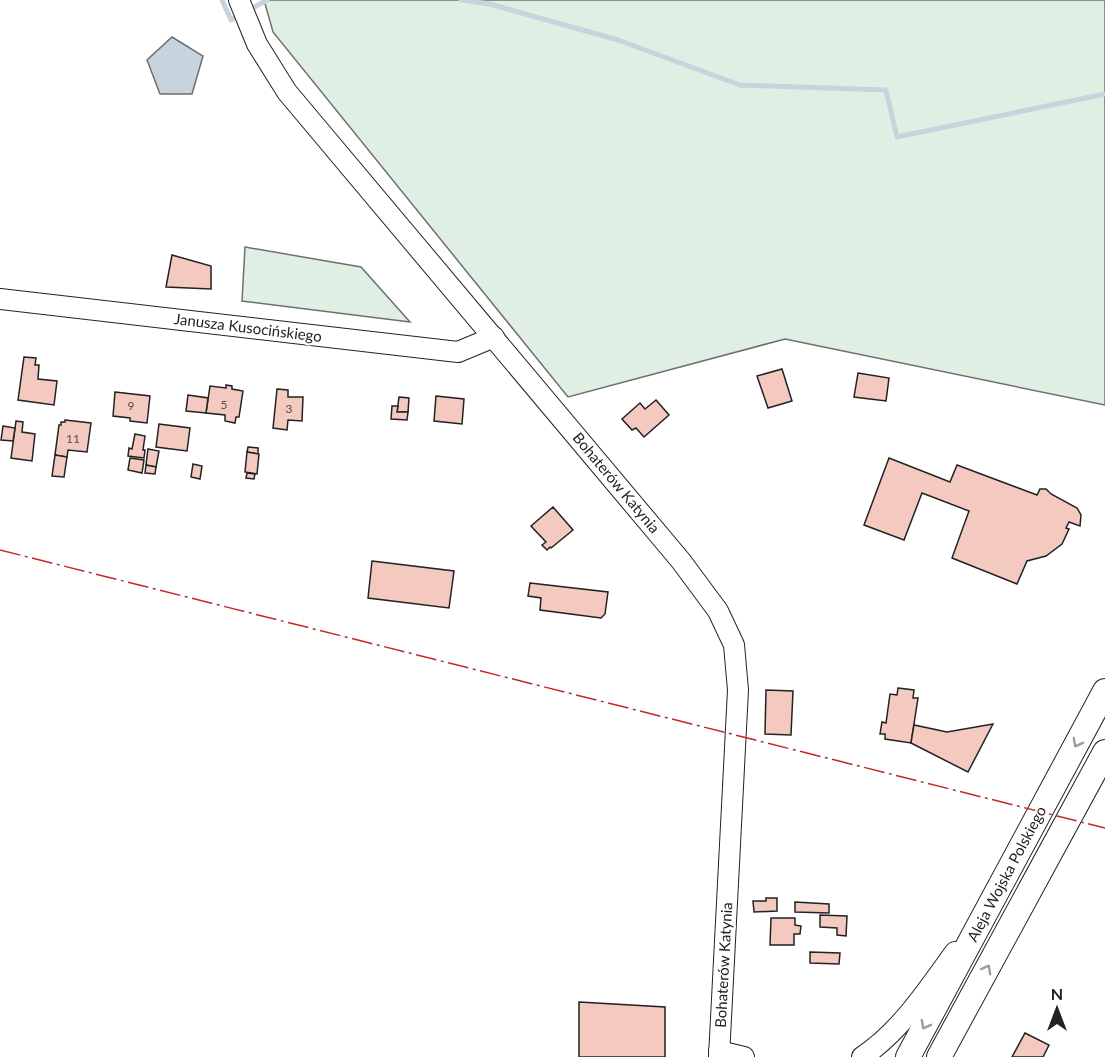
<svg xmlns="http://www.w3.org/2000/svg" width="1105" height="1057" font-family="Lato,sans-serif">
<rect width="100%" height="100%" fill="#fff"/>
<!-- green -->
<g fill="#e0efe3" stroke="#6f6f6f" stroke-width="1.5">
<polygon points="264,0 1105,0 1105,405 785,339 568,397 273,32"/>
<polygon points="245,247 361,267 410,322 242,301"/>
</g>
<!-- water -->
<polygon fill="#c7d3dd" stroke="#6f6f6f" stroke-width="1.5" points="172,37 203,56 192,94 160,94 147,60"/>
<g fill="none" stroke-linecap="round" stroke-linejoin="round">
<!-- stream -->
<g stroke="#c7d3dd" stroke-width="5">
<polyline points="222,0 231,20 267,0"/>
<polyline points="461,0 490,4 618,40 740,85 886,90 897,137 1105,94"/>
</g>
</g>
<!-- building -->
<g fill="#f3c9c0" stroke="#222" stroke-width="1.5">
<polygon points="172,255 211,266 211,289 166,287"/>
<polygon points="24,357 36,358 35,365 39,365 38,379 57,381 54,405 18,400"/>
<polygon points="782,369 792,401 768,408 757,376"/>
<polygon points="858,373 889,378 886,401 854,397"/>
<polygon points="226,385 232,386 232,389 243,391 239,417 236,417 235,423 225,421 225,415 206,413 210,386 226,388"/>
<polygon points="277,389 288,390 288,397 303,397 302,421 288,420 287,430 273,428"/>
<polygon points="115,392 150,396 147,423 130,421 130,418 113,416"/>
<polygon points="188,395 208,398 206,413 186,411"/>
<polygon points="436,396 464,399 462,424 434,421"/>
<polygon points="399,397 409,398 408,412 397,412"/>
<polygon points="656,400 669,415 644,437 636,428 632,430 622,419 640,403 645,409"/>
<polygon points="392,406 398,406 397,412 408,412 407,420 391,419"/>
<polygon points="65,420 91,423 87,452 68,450 67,457 55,455 59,425 61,425 61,422 65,422"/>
<polygon points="16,421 23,422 22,432 35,434 32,461 11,458"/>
<polygon points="159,424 190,428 187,451 156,447"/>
<polygon points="3,426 15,428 13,441 1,440"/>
<polygon points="135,434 145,436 143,450 145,450 144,458 128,456 129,448 132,449"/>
<polygon points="248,447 258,448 258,454 247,452"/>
<polygon points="148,449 159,451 156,467 146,465"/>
<polygon points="247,452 259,454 257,474 245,472"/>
<polygon points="55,455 67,457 64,477 52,476"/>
<polygon points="130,458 144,460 142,473 128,470"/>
<polygon points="889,458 950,482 957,465 1037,495 1040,489 1046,489 1051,494 1077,508 1081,515 1080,526 1069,522 1066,528 1069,529 1062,544 1046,556 1027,561 1017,584 952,558 969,511 922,493 904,540 864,525"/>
<polygon points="193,464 202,466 200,479 191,477"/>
<polygon points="146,465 156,467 155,474 145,473"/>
<polygon points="247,473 255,474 254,479 246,478"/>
<polygon points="553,507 573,530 551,548 550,547 547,550 542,545 546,542 531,526"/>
<polygon points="372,561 454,571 449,608 368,598"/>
<polygon points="530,583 608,592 605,614 601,618 540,610 541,598 528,596"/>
<polygon points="898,688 914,690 913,698 918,698 911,743 885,739 885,734 880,734 882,722 886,723 890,694 897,695"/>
<polygon points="766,690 793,691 791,735 765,734"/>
<polygon points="993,724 968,772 911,743 914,725 947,732"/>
<polygon points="766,898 777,898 777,911 754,912 753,901 766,901"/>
<polygon points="795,902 829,904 829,913 795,912"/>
<polygon points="820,915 847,916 846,936 837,935 837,928 820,927"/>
<polygon points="771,918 795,918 795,925 801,926 800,934 794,934 794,945 770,945"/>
<polygon points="810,952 840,953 839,964 810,963"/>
<polygon points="579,1002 665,1007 665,1057 579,1057"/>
<polygon points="1025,1033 1049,1045 1043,1057 1012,1057"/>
</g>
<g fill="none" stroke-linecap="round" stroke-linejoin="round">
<defs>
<g id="minor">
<polyline points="239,0 257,44 287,92 681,561 718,611 734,645 738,690 719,1057"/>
<polyline points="0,299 458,352 494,337"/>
<polyline points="719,1051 744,1057"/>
<path d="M 862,1057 C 901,1031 928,989 955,952"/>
</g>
<g id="major">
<polyline points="908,1057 1105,691"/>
<polyline points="939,1057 1105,752"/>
</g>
</defs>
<!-- minor casing -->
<use href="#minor" stroke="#222" stroke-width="22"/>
<!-- major casing -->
<use href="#major" stroke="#222" stroke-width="26"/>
<!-- minor -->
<use href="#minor" stroke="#fff" stroke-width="20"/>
<!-- major -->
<use href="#major" stroke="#fff" stroke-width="24"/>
<!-- power -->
<polyline stroke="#c62828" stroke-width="1.5" stroke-dasharray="21 4.5 3 4.5" stroke-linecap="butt" points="0,550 1105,828"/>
</g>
<!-- one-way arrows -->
<defs><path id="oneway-chevron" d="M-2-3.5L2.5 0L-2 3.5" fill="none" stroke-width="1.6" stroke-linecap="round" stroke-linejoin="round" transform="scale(1.5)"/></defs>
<g stroke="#9c9c9c">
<use href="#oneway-chevron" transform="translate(1077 743) rotate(118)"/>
<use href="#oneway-chevron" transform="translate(987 969) rotate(-61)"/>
<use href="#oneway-chevron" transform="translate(925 1025) rotate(118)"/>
</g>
<g text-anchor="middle" stroke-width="4.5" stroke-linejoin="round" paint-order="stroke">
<!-- number labels -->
<g font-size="12" fill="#564c4a">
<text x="224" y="409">5</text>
<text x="131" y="410">9</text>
<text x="289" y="413">3</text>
<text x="73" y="443">11</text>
</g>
<!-- street labels -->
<g font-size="15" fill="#222" stroke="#fff">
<text transform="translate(248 328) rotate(7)" y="5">Janusza Kusocińskiego</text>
<text transform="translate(616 483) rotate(50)" y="5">Bohaterów Katynia</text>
<text transform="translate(1007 874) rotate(-62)" y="5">Aleja Wojska Polskiego</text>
<text transform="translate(724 965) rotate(-87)" y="5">Bohaterów Katynia</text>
</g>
</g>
<!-- north arrow -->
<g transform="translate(1057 1009)" stroke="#ffffff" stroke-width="4.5" paint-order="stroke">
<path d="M0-4.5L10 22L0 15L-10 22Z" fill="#222222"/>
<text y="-9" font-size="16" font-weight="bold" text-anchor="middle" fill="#222222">N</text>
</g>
</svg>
